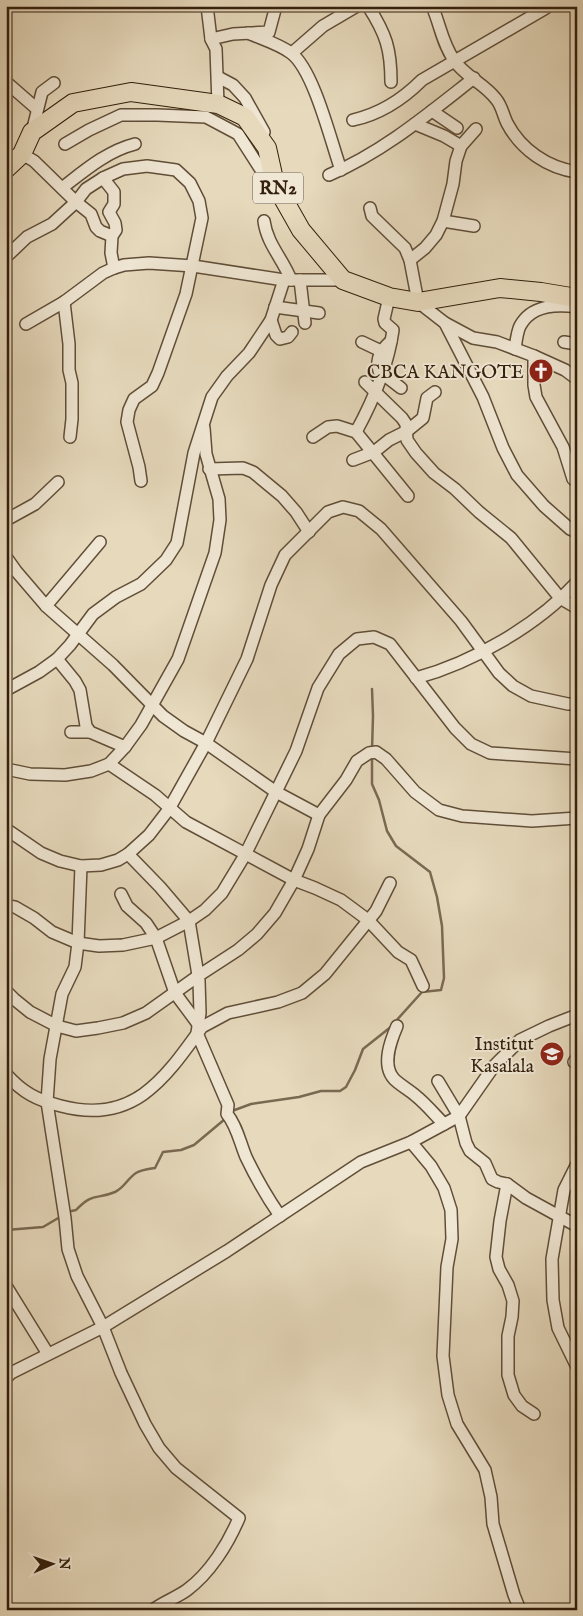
<svg xmlns="http://www.w3.org/2000/svg" width="583" height="1616" font-family="'IM FELL English',serif">
<rect width="100%" height="100%" fill="#e6d9bc"/>
<filter id="stains"><feTurbulence type="fractalNoise" baseFrequency=".004" numOctaves="4"/><feColorMatrix values="0 0 0 0 .2 0 0 0 0 .09 0 0 0 0 .02 0 0 0 .5 -.17"/></filter>
<radialGradient id="worn" r=".72"><stop offset=".6" stop-color="#630" stop-opacity="0"/><stop offset="1" stop-color="#630" stop-opacity=".3"/></radialGradient>
<g fill="none" stroke-linecap="round" stroke-linejoin="round">
<!-- stream -->
<g stroke="#7a6952" stroke-width="2.5">
<polyline points="574,6 577,11"/>
<polyline points="372,750 373,716 372,689"/>
<polyline points="372,755 372,784 379,800 387,831 396,846 430,872 437,897 442,926 444,978 441,990 422,992 395,1022"/>
<polyline points="232,1111 251,1104 299,1097 321,1091 340,1091 346,1087 355,1070 363,1049 392,1026"/>
<path d="M 67,1212 L 76,1210 C 93,1192 96,1200 115,1192 C 124,1188 128,1178 136,1173 C 141,1170 149,1169 155,1168 L 163,1152 L 181,1150 L 194,1145 L 225,1119"/>
<polyline points="6,1230 43,1227 60,1217"/>
</g>
<defs>
<g id="minor">
<polyline points="207,6 211,39 216,49 218,104"/>
<path d="M 368,6 C 386,34 391,49 391,82"/>
<path d="M 432,6 C 440,24 442,43 454,60 C 464,76 484,83 496,99 C 502,106 503,115 507,123 C 521,150 548,168 577,172"/>
<path d="M 248,33 C 262,39 279,44 291,53 C 314,70 331,142 341,170"/>
<polyline points="211,39 233,34 269,32 276,6"/>
<polyline points="292,53 323,26 357,6"/>
<polyline points="218,77 233,85 245,98 264,132"/>
<polyline points="6,82 37,109"/>
<polyline points="432,111 457,128"/>
<path d="M 353,120 C 380,114 402,100 422,80 L 546,8"/>
<polyline points="415,124 444,136 461,146"/>
<polyline points="32,132 42,92 54,83"/>
<polyline points="65,144 89,130 121,115 157,115 206,117 238,134 265,176 275,184"/>
<polyline points="22,154 34,161 76,202 91,214 96,227 100,231 112,236"/>
<path d="M 329,175 C 383,152 428,114 474,78"/>
<polyline points="103,178 114,192 114,204 109,212 115,223 116,230 112,236 111,253 114,268"/>
<path d="M 62,188 C 84,171 107,151 135,144"/>
<polyline points="370,208 372,216 405,248 410,260 418,302 445,323 483,397 503,448 517,475 544,506 570,529 577,532"/>
<path d="M 264,221 C 267,244 283,259 291,280"/>
<polyline points="443,221 474,226"/>
<polyline points="6,257 27,237 52,224 76,202 86,189 103,178 123,169 147,166 176,170 190,183 199,201 202,218 186,294 158,373 152,386 134,399 129,410 127,422 139,467 141,481"/>
<polyline points="410,260 425,248 436,235 443,221 453,184 456,161 461,146 476,129"/>
<polyline points="300,280 305,323"/>
<polyline points="64,302 69,344 69,370 72,383 72,419 70,437"/>
<polyline points="275,307 319,313"/>
<polyline points="271,320 276,335 280,339 288,337 292,332"/>
<polyline points="445,323 473,338 497,342 534,356 565,370 577,379"/>
<polyline points="26,324 64,302 103,273 114,268 124,265 149,263 193,266 284,280 343,280"/>
<path d="M 391,341 C 382,349 375,358 379,371 L 401,388"/>
<polyline points="362,342 381,351"/>
<polyline points="564,342 577,344"/>
<path d="M 515,349 C 516,342 517,332 520,326 C 531,305 557,304 577,307"/>
<polyline points="534,356 534,385 536,397 563,447 573,479"/>
<polyline points="365,382 402,418 406,424 407,440 416,453 434,473 455,489 479,512 511,538 560,598 577,608"/>
<path d="M 356,432 C 374,399 388,366 393,330 L 385,323 L 384,319 L 389,297"/>
<polyline points="313,437 328,427 337,426 356,432 408,496"/>
<polyline points="353,460 374,452 389,440 407,431 423,418 427,398 435,392"/>
<polyline points="209,469 243,468 253,472 282,496 296,512 309,532"/>
<polyline points="6,520 35,504 58,482"/>
<polyline points="6,557 16,571 46,606 113,665 163,716 184,731 206,743 276,792 319,815"/>
<polyline points="46,606 100,542"/>
<polyline points="57,659 75,681 80,690 86,726 90,732 125,747"/>
<path d="M 416,678 C 472,663 538,625 577,582"/>
<polyline points="6,690 39,672 57,659 70,645 93,614 116,597 141,584 166,560 177,543 194,453 212,397 227,376 249,353 271,320 284,280"/>
<polyline points="71,732 90,732"/>
<polyline points="109,764 155,795 186,822 294,880 315,888 341,900 368,920 398,952 411,960 423,986"/>
<polyline points="6,769 30,774 65,775 91,771 109,764 125,747 141,725 178,659 215,553 220,520 219,499 206,454 204,428"/>
<polyline points="6,829 41,853 60,861 81,866 101,865 118,860 128,854 149,835 169,809 206,743 247,659 271,585 285,555 328,512 343,507 359,511 381,529 461,621 499,673 513,686 531,696 568,704 577,704"/>
<path d="M 128,854 L 160,887 L 189,921 L 199,981 L 200,1013 L 197,1033 L 228,1105 L 227,1114 C 237,1126 240,1143 246,1157 C 256,1178 267,1197 280,1216"/>
<path d="M 81,866 L 78,943 L 75,967 L 62,994 L 50,1059 L 47,1102 L 65,1218 L 68,1249 L 77,1276 L 103,1327 L 121,1373 L 145,1424 L 159,1448 L 176,1468 L 239,1518 C 228,1544 210,1573 187,1590 C 176,1598 163,1602 153,1610"/>
<polyline points="121,894 127,906 146,923 156,938 175,993 198,1024"/>
<polyline points="6,905 15,907 34,918 52,932 78,943 99,946 123,945 156,938 189,921 205,910 222,893 245,855 296,751 318,688 339,654 357,639 374,637 390,644 455,728 471,744 490,753 577,759"/>
<polyline points="6,991 14,999 30,1012 57,1026 76,1031 98,1028 123,1023 146,1013 198,976 238,950 257,934 275,913 294,880 308,849 319,815 346,780 357,761 369,753 376,752 386,759 415,792 439,810 462,816 532,821 577,818"/>
<path d="M 397,1026 C 391,1040 381,1065 394,1079 C 400,1085 409,1090 416,1096 C 426,1104 435,1115 444,1124"/>
<polyline points="574,1062 577,1058"/>
<path d="M 6,1074 C 23,1093 37,1100 61,1106 C 133,1125 164,1080 202,1027 L 228,1013 L 278,1002 L 302,993 L 325,974 L 376,911 L 390,883"/>
<polyline points="438,1081 459,1116 466,1143 470,1151 485,1163 492,1179 498,1182 507,1184 526,1198 577,1226"/>
<polyline points="411,1142 431,1166 444,1188 451,1210 452,1239 447,1267 443,1356 448,1395 457,1424 485,1470 491,1497 493,1524 514,1595 520,1610"/>
<polyline points="577,1164 564,1190 552,1259 553,1300 558,1328 577,1367"/>
<polyline points="507,1184 500,1221 496,1257 499,1269 508,1285 513,1301 512,1317 508,1336 508,1375 514,1395 522,1406 534,1414"/>
<polyline points="6,1286 48,1354"/>
<polyline points="6,1378 11,1373 103,1327 227,1251 361,1162 411,1142 459,1116 494,1066 520,1040 549,1026 577,1015"/>
</g>
<polyline id="highway" points="6,169 22,154 32,132 73,103 131,92 218,104 245,117 267,148 275,184 301,230 343,280 389,297 418,302 500,288 541,292 577,298"/>
</defs>
<!-- minor casing -->
<use href="#minor" stroke="#604e38" stroke-width="14"/>
<!-- highway casing -->
<use href="#highway" stroke="#331f0c" stroke-width="20"/>
<!-- minor -->
<use href="#minor" stroke="#efe6d3" stroke-width="11"/>
<!-- highway -->
<use href="#highway" stroke="#e6d9bc" stroke-width="18"/>
</g>
<!-- icons -->
<defs>
<symbol id="church-disc" viewBox="-11 -11 22 22"><circle r="9.5" fill="#8f2418" stroke="#efe6d3"/><path d="M-1.2-6h2.4v3.5h3.3v2.4h-3.3V6h-2.4V-.1h-3.3v-2.4h3.3Z" fill="#fff"/></symbol>
<symbol id="school-disc" viewBox="-11 -11 22 22"><circle r="9.5" fill="#8f2418" stroke="#efe6d3"/><path d="M0-5L7-2L0 1L-7-2ZM-4 1L0 2.5L4 1V4Q0 6-4 4Z" fill="#fff"/></symbol>
</defs>
<g fill-rule="evenodd">
<use href="#church-disc" x="527" y="357" width="28" height="28"/>
<use href="#school-disc" x="538" y="1040" width="28" height="28"/>
</g>
<g text-anchor="middle" stroke-width="4" stroke-linejoin="round" paint-order="stroke">
<!-- shield labels -->
<rect fill="#efe6d3" stroke="#6b5b48" stroke-width="1" x="253" y="172.5" width="50" height="31" rx="4"/>
<g font-size="18" font-weight="bold" fill="#331f0c">
<text x="278" y="194">RN2</text>
</g>
<!-- poi labels -->
<g font-size="19" fill="#331f0c" stroke="#efe6d3" text-anchor="end">
<text x="524" y="378">CBCA KANGOTE</text>
<text x="534" y="1050">Institut<tspan x="534" dy="22">Kasalala</tspan></text>
</g>
</g>
<!-- margin -->
<rect width="583" height="1616" fill="none" stroke="#e6d9bc" stroke-width="25"/>
<rect x="8" y="8" width="568" height="1601" fill="none" stroke="#331f0c" stroke-width="2.5"/>
<rect x="12" y="12" width="558" height="1591" fill="none" stroke="#331f0c"/>
<!-- north arrow -->
<g transform="translate(52 1564) rotate(88)" stroke="#efe6d3" stroke-width="4" paint-order="stroke">
<path d="M0-4L9 19L0 12L-9 19Z" fill="#331f0c"/>
<text y="-8" font-size="14" font-weight="bold" text-anchor="middle" fill="#331f0c">N</text>
</g>
<rect width="100%" height="100%" filter="url(#stains)"/>
<rect width="100%" height="100%" fill="url(#worn)"/>
</svg>
